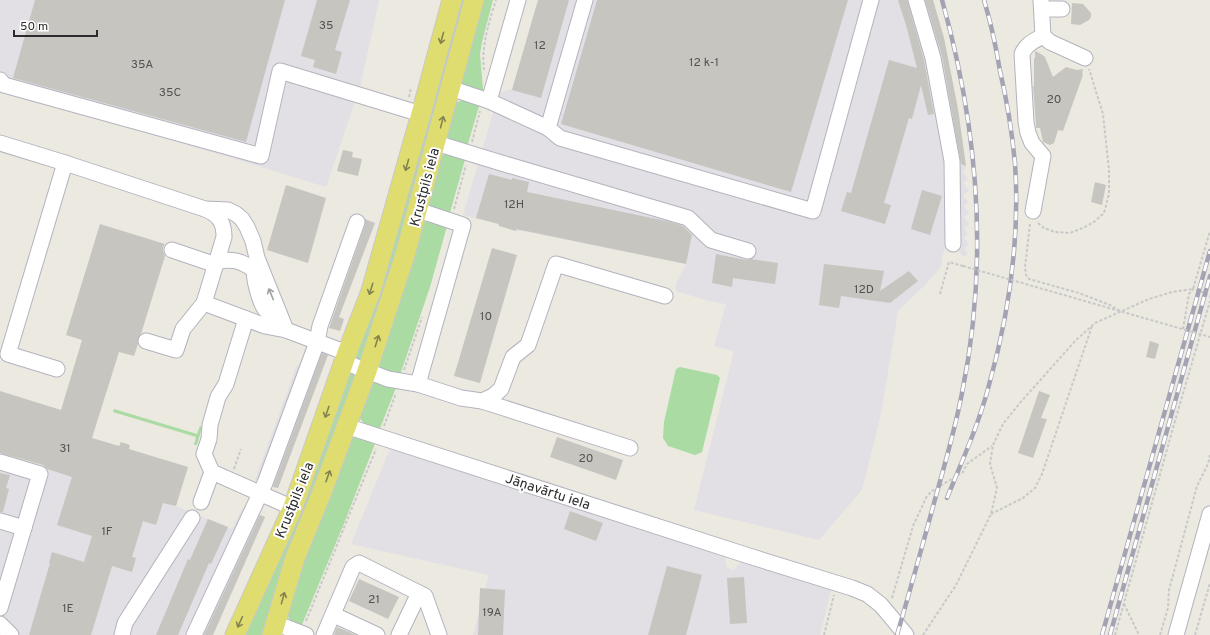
<svg xmlns="http://www.w3.org/2000/svg" width="1210" height="635" font-family="Overpass,sans-serif">
<rect width="100%" height="100%" fill="#ebe9e0"/>
<!-- industrial -->
<g fill="#e2dfe5">
<polygon points="0,0 379,0 360,87 326,187 235,159 0,90"/>
<polygon points="538,0 933,0 944,38 958,109 966,168 963,172 968,179 963,183 969,191 963,195 968,202 964,206 969,213 964,217 969,224 964,228 968,234 964,238 969,244 964,248 968,254 963,257 957,248 945,248 942,258 941,267 925,285 898,311 881,414 862,490 819,540 694,510 734,351 714,346 726,304 709,301 676,291 676,284 686,264 523,231 516,231 499,226 498,224 463,215 499,93 512,89"/>
<polygon points="319,351 328,354 278,488 255,480 297,365 302,367"/>
<polygon points="390,449 725,555 726,567 734,570 741,562 832,586 820,635 473,635 489,575 351,544"/>
<polygon points="0,455 59,473 60,471 176,506 232,529 242,509 247,511 248,510 265,517 213,635 0,635"/>
</g>
<!-- green -->
<g fill="#aadba3">
<polygon points="459,0 468,0 425,158 361,366 353,363"/>
<polygon points="481,0 493,0 482,42 480,54 483,89 482,91 462,86 461,82"/>
<polygon points="464,99 480,103 467,147 450,141 446,132 454,104"/>
<polygon points="450,152 466,156 449,216 433,211 427,205 440,157 445,154"/>
<path d="M 431,221 L 447,226 L 430,287 L 400,375 C 392,373 383,371 378,365 L 421,226 L 425,222 Z"/>
<polygon points="680,367 717,375 720,378 702,452 695,455 668,446 663,438 664,422 676,369"/>
<polygon points="351,370 357,373 266,635 242,635"/>
<polygon points="376,380 397,385 379,431 365,425 359,417 372,382"/>
<polygon points="114,409 197,434 200,426 202,427 197,445 194,445 196,437 113,412"/>
<path d="M 356,436 L 376,441 L 345,521 L 301,627 C 298,625 294,624 292,623 C 283,616 290,593 292,584 L 350,440 Z"/>
</g>
<!-- building -->
<g fill="#c7c5bf">
<polygon points="35,0 285,0 246,142 13,78"/>
<polygon points="317,0 350,0 335,50 342,52 336,74 313,67 315,60 301,56"/>
<polygon points="538,0 569,0 541,98 512,90"/>
<polygon points="597,0 848,0 791,192 561,124"/>
<polygon points="898,0 907,0 924,60 934,114 928,115 921,85 912,119 909,118 884,203 891,205 885,224 841,211 847,192 851,193 889,60 917,68 906,25"/>
<polygon points="925,0 933,0 944,38 958,109 966,166 961,164 942,56"/>
<polygon points="1072,3 1083,4 1091,13 1091,17 1089,20 1080,25 1071,24"/>
<polygon points="1035,51 1041,54 1045,57 1053,77 1066,67 1077,70 1083,69 1082,75 1083,75 1063,131 1058,130 1054,143 1050,145 1043,142 1040,128 1036,128 1036,125 1033,86 1034,86 1034,58 1035,58"/>
<polygon points="343,150 353,152 352,157 362,159 358,176 337,171"/>
<polygon points="489,174 512,180 512,178 529,182 527,192 671,222 683,226 692,235 686,264 516,229 516,231 499,226 499,224 476,218"/>
<polygon points="1095,182 1106,185 1102,205 1091,202"/>
<polygon points="286,185 326,198 308,263 267,250"/>
<polygon points="922,190 942,196 930,235 911,229"/>
<polygon points="365,219 375,223 339,317 344,319 340,331 329,328 365,225"/>
<polygon points="100,224 165,244 163,247 163,251 165,256 141,334 138,338 138,344 134,356 119,352 92,438 119,446 121,442 130,445 129,449 188,467 176,506 163,503 156,525 143,521 132,557 136,558 132,572 112,566 91,635 29,635 50,563 49,563 52,552 84,562 92,536 57,525 72,477 47,469 43,465 0,453 0,391 61,410 82,340 66,335"/>
<polygon points="492,248 517,255 480,383 454,376"/>
<polygon points="716,254 746,260 751,259 778,263 775,284 733,278 732,287 712,283"/>
<polygon points="824,264 884,271 880,291 909,271 918,281 890,303 841,296 839,308 819,305"/>
<polygon points="1150,341 1159,344 1155,359 1146,357"/>
<polygon points="322,353 328,355 278,488 273,487"/>
<polygon points="1039,391 1050,395 1041,418 1047,419 1033,458 1018,453"/>
<polygon points="557,437 623,460 616,480 550,457"/>
<polygon points="0,473 10,475 6,488 9,489 3,512 0,512"/>
<polygon points="570,511 603,523 596,541 564,529"/>
<polygon points="260,515 265,517 213,635 204,635"/>
<polygon points="208,519 228,527 211,564 209,563 178,635 156,635 188,559 190,560"/>
<polygon points="667,566 702,575 686,635 648,635"/>
<polygon points="744,577 747,623 730,624 727,578"/>
<polygon points="359,579 399,597 388,619 349,601"/>
<polygon points="480,588 505,590 503,635 478,635"/>
<polygon points="337,627 356,635 334,635"/>
</g>
<g fill="none" stroke-linecap="round" stroke-linejoin="round">
<defs>
<g id="minor">
<polyline points="585,0 548,128 560,138 813,211 871,0"/>
<polyline points="916,0 933,58 952,161 953,244"/>
<polyline points="1041,0 1043,36 1050,42 1085,58"/>
<polyline points="1042,9 1062,9"/>
<polyline points="0,80 4,85 261,156 280,71 421,114"/>
<polyline points="450,88 489,101 548,128"/>
<polyline points="489,101 518,0"/>
<polyline points="0,143 65,163 205,209 228,210 236,214 242,219 247,227 253,241 257,258 286,330"/>
<polyline points="436,143 508,165 688,218 711,240 748,251"/>
<path d="M 205,209 C 219,215 224,222 224,237 L 204,303 L 265,326 L 286,330 L 347,353"/>
<path d="M 1033,211 L 1043,156 L 1032,143 L 1028,133 L 1026,122 L 1022,54 C 1026,44 1034,41 1043,36"/>
<polyline points="172,250 216,265"/>
<path d="M 217,261 C 233,259 240,260 254,270"/>
<path d="M 255,266 C 252,275 259,298 263,306 C 267,313 274,319 279,325"/>
<polyline points="246,319 226,384 218,397 210,425 209,439 204,454 212,472 284,504 293,507"/>
<polyline points="146,341 176,350 183,329 204,303"/>
<polyline points="344,362 388,379 418,384 463,225 418,210"/>
<polyline points="57,369 8,354 65,163"/>
<polyline points="418,384 461,398 482,401 493,396 501,389 513,357 528,345 556,264 665,296"/>
<polyline points="482,401 630,448"/>
<polyline points="346,426 749,556 852,588 867,594 881,605 906,635"/>
<polyline points="0,462 40,474 0,608"/>
<polyline points="201,502 212,472"/>
<polyline points="0,521 24,528"/>
<polyline points="419,593 425,596 439,635"/>
<polyline points="334,615 377,635"/>
<polyline points="275,623 306,635"/>
<polyline points="0,624 11,635"/>
<polyline points="122,635 125,623 192,518"/>
<polyline points="194,635 265,483 317,342 320,326 357,222"/>
<polyline points="324,635 353,567 359,563 419,593 399,635"/>
<polyline points="1176,635 1210,514"/>
</g>
<g id="major">
<polyline points="235,635 293,507 347,353 371,291 421,114 452,0"/>
<polyline points="272,635 295,558 322,492 367,371 405,255 474,0"/>
</g>
</defs>
<!-- minor casing -->
<use href="#minor" stroke="#b3b3be" stroke-width="17"/>
<!-- major casing -->
<use href="#major" stroke="#c8c8c8" stroke-width="21"/>
<!-- path -->
<g stroke="#c8c8c8" stroke-width="2" stroke-dasharray="3 2" stroke-linecap="butt">
<path d="M 484,70 C 481,46 489,22 496,0"/>
<polyline points="409,97 411,88"/>
<polyline points="472,142 480,111"/>
<polyline points="454,209 466,165"/>
<polyline points="1038,223 1044,228 1055,232 1070,233 1083,228 1094,222 1104,213 1109,194 1109,170 1103,114 1089,69"/>
<polyline points="1030,224 1025,267 1026,275 1029,279 1079,293 1110,305 1120,311"/>
<polyline points="940,294 949,262 963,266"/>
<polyline points="1183,329 1189,294 1193,289 1205,293 1210,297"/>
<polyline points="404,370 422,317"/>
<polyline points="384,426 396,393"/>
<polyline points="234,469 241,449"/>
<polyline points="991,514 1023,498 1035,488 1042,474 1092,326"/>
<polyline points="892,598 913,526 927,496 932,491 963,472 967,464 992,446"/>
<polyline points="1124,604 1139,635"/>
<polyline points="306,621 376,449"/>
<polyline points="824,635 834,595"/>
<polyline points="923,635 956,585 991,514 997,488 990,464 993,445 1003,424 1019,404 1076,340 1095,323 1149,299 1172,292 1193,289 1210,231"/>
<polyline points="1115,635 1175,421 1210,301"/>
<polyline points="1160,635 1168,608 1169,590 1197,486 1208,464 1210,455"/>
<polyline points="1195,635 1210,583"/>
</g>
<!-- minor -->
<use href="#minor" stroke="#fff" stroke-width="15"/>
<!-- major -->
<use href="#major" stroke="#e0dd70" stroke-width="19"/>
<defs>
<g id="rail">
<path d="M 947,498 C 962,461 979,424 989,385 C 1009,314 1020,237 1015,163 C 1012,132 1007,101 1000,71 C 996,47 991,23 984,0"/>
<path d="M 897,635 C 910,591 922,547 934,503 C 944,467 955,430 962,393 C 989,262 978,128 942,0"/>
<polyline points="1102,635 1210,251"/>
<polyline points="1110,635 1210,276"/>
</g>
</defs>
<!-- rail casing -->
<use href="#rail" stroke="#a4a3b3" stroke-width="4.5"/>
<!-- rail -->
<use href="#rail" stroke="#fff" stroke-width="3" stroke-dasharray="9" stroke-linecap="butt"/>
<!-- path-bridge -->
<polyline stroke="#c8c8c8" stroke-width="2" stroke-dasharray="3 2" stroke-linecap="butt" points="963,266 1210,337"/>
</g>
<!-- one-way arrows -->
<defs><path id="oneway-shaft" d="M-6 0H5M1.5-3L5.5 0L1.5 3" fill="none" stroke-width="1.6" stroke-linecap="round" stroke-linejoin="round"/></defs>
<g stroke="#86844e">
<use href="#oneway-shaft" transform="translate(442 38) rotate(105)"/>
<use href="#oneway-shaft" transform="translate(442 122) rotate(-76)"/>
<use href="#oneway-shaft" transform="translate(407 165) rotate(106)"/>
<use href="#oneway-shaft" transform="translate(371 289) rotate(108)"/>
<use href="#oneway-shaft" transform="translate(377 341) rotate(-72)"/>
<use href="#oneway-shaft" transform="translate(327 412) rotate(109)"/>
<use href="#oneway-shaft" transform="translate(328 476) rotate(-70)"/>
<use href="#oneway-shaft" transform="translate(283 598) rotate(-74)"/>
<use href="#oneway-shaft" transform="translate(240 622) rotate(114)"/>
</g>
<use stroke="#a0a0a0" href="#oneway-shaft" transform="translate(271 294) rotate(-112)"/>
<g text-anchor="middle" stroke-width="4" stroke-linejoin="round" paint-order="stroke">
<!-- number labels -->
<g font-size="12" fill="#535251">
<text x="326" y="29">35</text>
<text x="540" y="49">12</text>
<text x="704" y="66">12 k-1</text>
<text x="142" y="68">35A</text>
<text x="170" y="96">35C</text>
<text x="1054" y="103">20</text>
<text x="514" y="208">12H</text>
<text x="864" y="293">12D</text>
<text x="486" y="320">10</text>
<text x="65" y="452">31</text>
<text x="586" y="462">20</text>
<text x="107" y="535">1F</text>
<text x="374" y="603">21</text>
<text x="68" y="612">1E</text>
<text x="492" y="616">19A</text>
</g>
<!-- street labels -->
<g font-size="14" fill="#2c2c2c" stroke="#fff">
<text transform="translate(424 187) rotate(-75)" y="5">Krustpils iela</text>
<text transform="translate(548 491) rotate(18)" y="5">Jāņavārtu iela</text>
<text transform="translate(294 500) rotate(-68)" y="5">Krustpils iela</text>
</g>
</g>
<!-- scale -->
<path d="M14 30v6h83v-6" fill="none" stroke="#2c2c2c" stroke-width="2"/>
<text x="20" y="30" font-size="12" fill="#2c2c2c" stroke="#ffffff" stroke-width="3" paint-order="stroke">50 m</text>
</svg>
